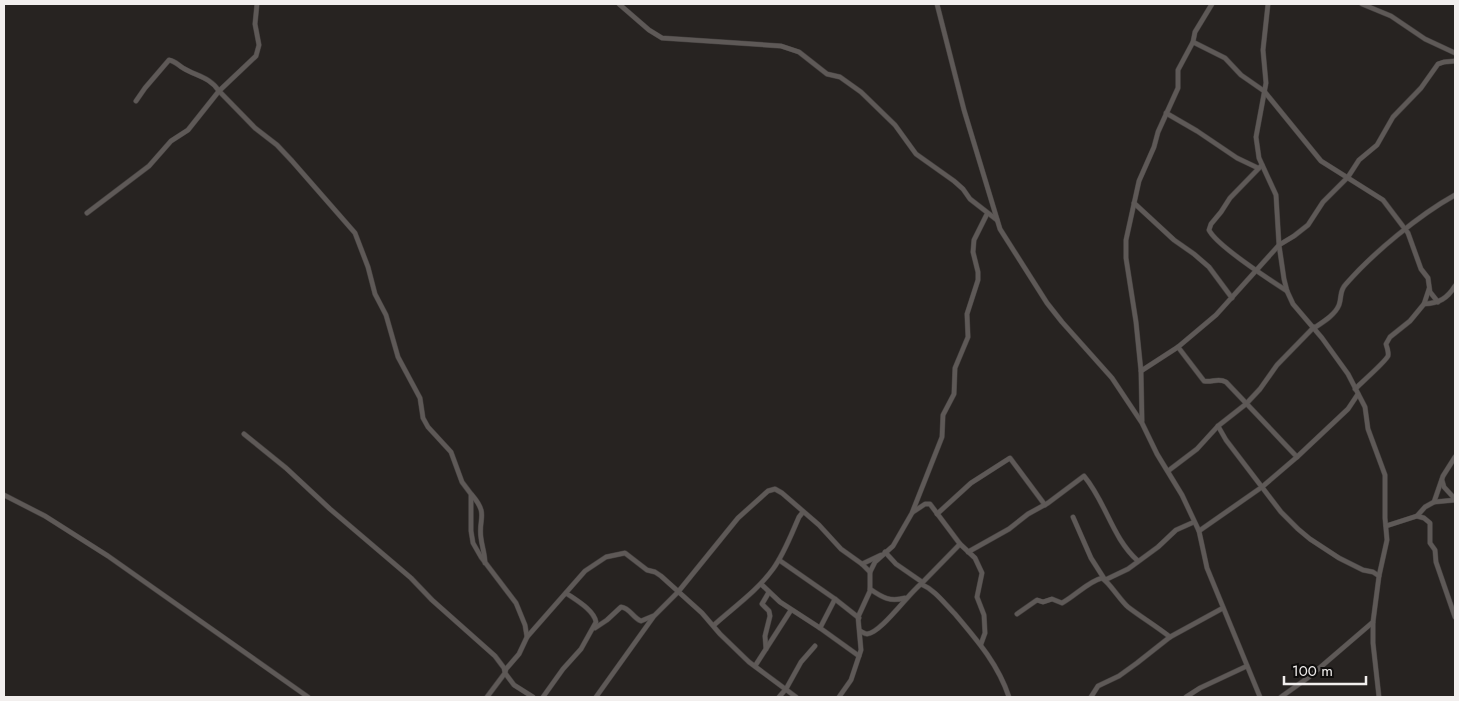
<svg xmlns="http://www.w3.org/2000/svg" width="1459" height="701" font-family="Jost,sans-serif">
<rect width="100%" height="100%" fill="#272321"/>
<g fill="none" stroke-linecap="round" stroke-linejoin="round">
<defs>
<g id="minor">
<polyline points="619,4 649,30 662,38 781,46 799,52 827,74 840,77 861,92 895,125 916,154 954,181 963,189 970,199 997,220"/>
<polyline points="937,4 964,110 1000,229 1047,303 1062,322 1112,378 1142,423 1157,454 1182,495 1199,531 1207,568 1260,697"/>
<polyline points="1268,4 1263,50 1266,83 1256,137 1259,158 1276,195 1279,245 1284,279 1287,291 1293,304 1322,338 1348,374 1365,407 1368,429 1385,475 1385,518 1387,540 1379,576 1373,622 1373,643 1379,697"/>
<polyline points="1362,4 1391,16 1425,39 1455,53"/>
<polyline points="1193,42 1225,58 1241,75 1264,91 1321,161 1383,200 1408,233 1421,269 1428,278 1430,292 1438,302"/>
<path d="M 136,101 L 145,88 L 169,60 C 175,61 178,65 183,68 C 196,76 210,77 219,91 L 255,128 L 277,145 L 292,161 L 355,233 L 368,267 L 375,294 L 386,315 L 398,357 L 420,398 L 423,418 L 428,427 L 451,452 L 462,482 L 471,494 L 471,531 L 473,543 L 481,557 L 516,603 L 525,625 L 527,637 L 519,654 L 506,669 L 505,673 L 514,685 L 533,697"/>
<polyline points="1166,113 1197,131 1237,158 1258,168"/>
<path d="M 1262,165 L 1230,198 L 1221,212 L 1211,224 L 1209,230 C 1217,246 1270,280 1287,291"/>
<polyline points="1134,203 1174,240 1194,254 1209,267 1232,298"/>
<polyline points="87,213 149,166 171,141 188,130 219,91 256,56 259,45 255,24 257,4"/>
<polyline points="1424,304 1429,289"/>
<path d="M 1314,328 C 1323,322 1335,315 1339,305 C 1342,297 1339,291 1346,284 C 1373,253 1419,215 1455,195"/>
<path d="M 1178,347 L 1204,381 C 1212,383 1218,377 1226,382 L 1297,457"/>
<polyline points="1141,371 1178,347 1216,315 1279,245 1294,236 1308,225 1323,202 1348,177 1359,160 1377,145 1393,117 1421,88 1438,64 1444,62 1455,61"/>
<path d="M 1355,389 C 1360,384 1386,361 1388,356 C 1389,352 1387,348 1386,344 L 1390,337 L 1410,321 L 1424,304 C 1439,303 1447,299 1455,286"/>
<polyline points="1142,421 1141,371 1136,322 1126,258 1126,240 1139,181 1154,147 1158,132 1178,88 1178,70 1193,42 1195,32 1212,4"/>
<polyline points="1218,426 1226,440 1281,512 1298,529 1310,539 1339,558 1363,570 1373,572 1379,576"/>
<polyline points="244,434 286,468 330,509 411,578 432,600 495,656 504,668 505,673 487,697"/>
<polyline points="1168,471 1197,449 1218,426 1246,404 1260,389 1277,365 1314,327"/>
<polyline points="1442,480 1444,487 1455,499"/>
<polyline points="4,495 45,516 108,556 308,697"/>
<path d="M 472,495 C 489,515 478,518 481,538 C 482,547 485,554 485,563"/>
<polyline points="1434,502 1455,500"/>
<polyline points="913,512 925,504 930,504 960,544 975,558 982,573 977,597 984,615 985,633 981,644"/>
<polyline points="937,514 971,483 1010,458 1045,505"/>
<polyline points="1417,516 1424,518 1430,523 1430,543 1435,550 1436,562 1455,617"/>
<polyline points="1073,517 1091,558 1105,580 1128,569 1158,547 1176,530 1194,522"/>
<polyline points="1386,526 1417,516 1425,507 1434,502 1443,476 1455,457"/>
<polyline points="1199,531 1262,487 1297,457 1348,409 1358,394"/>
<polyline points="885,552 896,564 922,582"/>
<path d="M 968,552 L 1009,529 L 1028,514 L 1048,503 L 1084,476 C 1106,502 1112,538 1138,561"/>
<polyline points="779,560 835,599 859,618"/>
<polyline points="862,564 881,555"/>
<polyline points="761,584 780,602 820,628 859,656"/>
<polyline points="921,584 960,544"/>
<path d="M 870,589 C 883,598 890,602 905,598"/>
<path d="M 1017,614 L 1037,600 L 1043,602 L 1052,599 L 1062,603 C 1075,596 1089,581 1102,578 C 1109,582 1120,600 1128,607 C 1141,617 1156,626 1170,637"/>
<path d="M 714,625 C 734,607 757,591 773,569 C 784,554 791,535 799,517 L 803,512"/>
<path d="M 595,628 L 607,620 L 621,607 C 630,608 633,618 641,621 L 653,616"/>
<polyline points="820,628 835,599"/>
<path d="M 860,631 C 862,632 865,634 867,634 C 881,633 908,594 921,584 C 935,590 944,603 955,614 C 977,640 998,664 1009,697"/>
<polyline points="527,637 585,571 606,557 625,553 647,570 655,572 661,576 702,613 720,634 749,662 796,697"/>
<polyline points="766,649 765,636 770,616 769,611 762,604 769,592"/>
<polyline points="755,666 791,610"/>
<path d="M 543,697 L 563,669 L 581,649 L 596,622 C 594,610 576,600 566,593"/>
<polyline points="596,697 654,616 678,592 738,518 768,491 775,489 782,493 819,525 841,549 862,564 870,572"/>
<polyline points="779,697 786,689 801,662 815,646"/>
<polyline points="839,697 851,680 861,650 858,617 870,591 870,572 875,562 893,546 912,513 942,437 943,415 954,394 955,368 968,337 967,314 978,280 978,272 973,252 974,240 987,214"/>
<polyline points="1091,697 1098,686 1119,676 1137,663 1170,637 1223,608"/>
<polyline points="1186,697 1200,688 1247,666"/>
<polyline points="1281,697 1309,677 1373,622"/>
</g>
</defs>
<!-- minor casing -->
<use href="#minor" stroke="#423e3d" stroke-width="5.5"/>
<!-- minor -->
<use href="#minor" stroke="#5e5957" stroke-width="4.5"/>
</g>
<!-- border -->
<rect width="1459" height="701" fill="none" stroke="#f2efee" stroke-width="10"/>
<!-- scale -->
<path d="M1284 676v8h82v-8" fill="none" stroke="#f2efee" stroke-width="2.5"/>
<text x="1292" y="676" font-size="15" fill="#f2efee" stroke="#0f0d0c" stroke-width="4" paint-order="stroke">100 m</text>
</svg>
